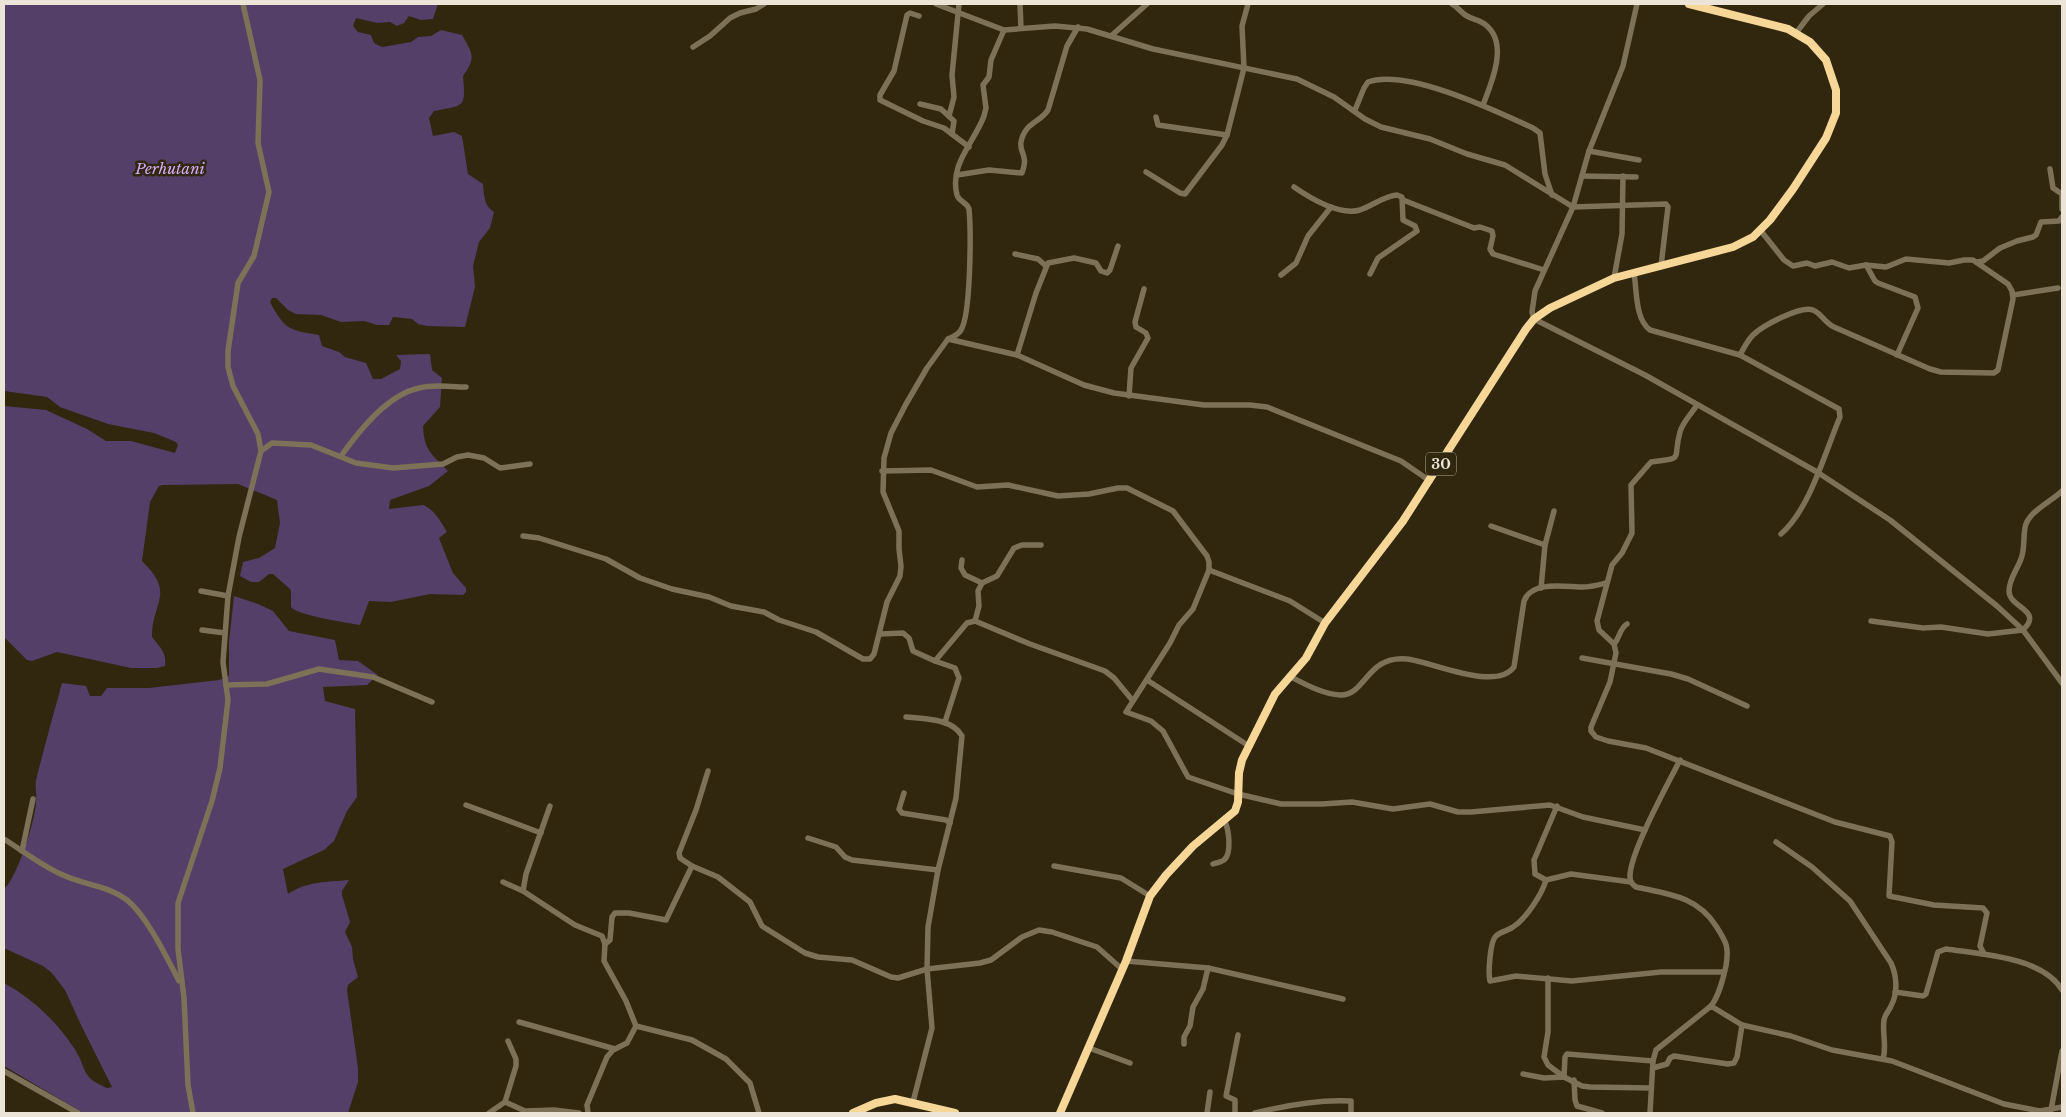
<svg xmlns="http://www.w3.org/2000/svg" width="2066" height="1117" font-family="'Libre Baskerville',serif">
<rect width="100%" height="100%" fill="#31260e"/>
<!-- green -->
<g fill="#533f67">
<path d="M 4,4 L 438,4 L 433,19 L 421,20 L 409,16 L 404,23 L 397,26 L 390,22 L 377,23 L 356,18 L 353,26 L 358,32 L 371,35 L 374,43 L 382,47 L 411,42 L 418,37 L 431,36 L 441,30 L 462,35 C 472,53 477,57 463,76 C 466,109 464,105 434,111 L 429,118 L 433,136 L 454,132 L 462,136 L 468,174 L 483,184 C 484,195 484,206 494,212 L 490,228 L 479,242 L 473,266 L 475,287 L 465,327 L 427,326 L 418,324 L 412,319 L 393,317 L 389,325 L 377,325 L 364,321 L 341,322 L 321,315 L 296,314 L 288,310 L 276,298 L 272,298 L 270,302 C 285,330 289,330 319,335 L 322,346 L 339,352 L 345,357 L 366,363 L 373,379 L 381,379 L 400,369 L 401,361 L 396,355 L 430,354 L 432,370 L 442,378 L 440,407 L 423,426 C 424,451 432,454 448,471 L 429,486 L 390,500 L 389,509 L 423,505 C 434,509 441,522 447,532 L 439,538 L 453,573 L 466,588 L 466,592 L 463,595 L 430,594 L 391,602 L 369,601 L 360,625 C 348,623 296,615 291,607 L 291,590 L 273,574 L 269,574 L 259,582 L 251,582 L 240,576 L 243,562 L 259,558 L 275,548 L 280,523 L 277,500 L 238,484 L 163,485 L 159,486 L 150,502 L 142,561 C 176,594 152,601 152,637 C 160,647 167,653 165,666 L 157,668 L 131,668 L 57,652 L 32,661 L 27,660 L 4,637 L 4,406 L 46,410 L 87,429 L 106,441 L 131,441 L 175,453 L 178,445 L 176,442 L 154,433 L 108,424 L 60,407 L 47,397 L 4,391 Z"/>
<path d="M 234,596 L 258,604 L 273,611 L 289,631 L 335,640 L 339,660 L 358,661 L 378,675 L 367,685 L 323,687 L 325,701 L 355,709 L 357,797 L 347,811 L 334,841 L 324,850 L 283,869 L 288,894 C 307,881 327,882 349,880 L 342,891 L 342,895 L 350,922 L 345,932 L 352,947 L 353,959 L 358,977 L 348,985 L 347,990 L 358,1068 L 358,1082 L 348,1113 L 83,1113 L 4,1066 L 4,983 C 33,999 55,1020 74,1048 C 88,1069 79,1076 107,1088 L 112,1087 L 81,1025 L 65,990 L 51,972 L 43,966 L 4,948 L 4,889 C 17,878 35,821 36,803 C 37,796 35,788 36,780 C 44,748 53,716 62,683 L 86,686 L 90,696 L 101,696 L 107,688 L 149,688 L 219,680 L 229,676 L 229,642 Z"/>
</g>
<g fill="none" stroke-linecap="round" stroke-linejoin="round">
<!-- minor -->
<g stroke="#7d7158" stroke-width="5.5">
<polyline points="936,4 1004,30 1055,26 1087,29 1153,49 1297,79 1334,97 1365,119 1381,127 1430,139 1467,154 1505,165 1573,207 1666,204 1668,207 1661,266"/>
<polyline points="1020,4 1021,28"/>
<path d="M 1452,4 C 1458,7 1461,13 1467,16 C 1474,20 1482,20 1488,27 C 1508,46 1491,84 1483,105"/>
<polyline points="1637,4 1623,66 1589,151 1573,207 1535,291 1532,312 1534,319 1645,375 1817,472 1890,520 1997,606 2023,630 2062,683"/>
<polyline points="919,16 910,13 907,15 894,71 880,95 880,100 923,121 944,128 969,147"/>
<polyline points="1796,33 1809,16 1823,4"/>
<polyline points="1111,36 1147,4"/>
<polyline points="693,47 710,36 730,18 740,13 756,9 764,4"/>
<polyline points="920,104 941,109 954,121 952,134"/>
<path d="M 1355,110 L 1364,88 L 1368,82 C 1407,68 1496,111 1533,128 L 1540,133 L 1545,174 L 1552,195"/>
<polyline points="949,116 954,97 952,75 959,4"/>
<polyline points="1156,117 1158,125 1227,135"/>
<polyline points="1589,151 1639,160"/>
<polyline points="2050,169 2053,188 2062,194 2062,209"/>
<polyline points="1146,172 1180,193 1185,194 1222,145 1227,135 1244,68 1242,26 1248,4"/>
<path d="M 957,175 L 989,170 L 1022,173 C 1029,155 1019,153 1021,142 C 1025,122 1040,123 1048,110 L 1067,46 L 1078,27"/>
<polyline points="1582,176 1636,177"/>
<path d="M 1294,187 C 1310,198 1339,216 1360,210 C 1372,206 1384,196 1397,195 L 1402,197 L 1403,220 L 1415,226 L 1417,231 L 1378,258 L 1370,274"/>
<polyline points="1403,200 1474,228 1480,227 1492,231 1493,236 1490,249 1493,254 1544,270"/>
<polyline points="1015,254 1038,259 1046,266"/>
<polyline points="1977,262 1983,261 2000,248 2017,241 2033,237 2036,235 2041,222 2059,221 2062,217"/>
<polyline points="1866,265 1875,281 1878,283 1915,297 1918,308 1897,355"/>
<path d="M 1634,273 C 1637,291 1635,319 1650,330 L 1740,355 L 1839,409 L 1840,417 C 1825,452 1810,509 1781,534"/>
<polyline points="1281,275 1296,263 1308,236 1331,207"/>
<polyline points="1614,278 1622,234 1623,176"/>
<polyline points="2013,295 2058,288"/>
<path d="M 948,339 C 953,337 958,335 961,330 C 971,314 971,231 969,209 C 967,202 959,202 957,195 C 949,164 974,143 984,116 L 986,108 L 983,85 L 989,77 L 991,60 L 1004,30"/>
<polyline points="1017,355 1036,293 1048,263 1074,258 1096,263 1101,271 1107,273 1110,270 1118,246"/>
<path d="M 1740,355 C 1744,348 1747,341 1753,335 C 1762,326 1801,305 1813,310 C 1821,313 1825,323 1834,327 L 1930,369 L 1941,372 L 1994,373 L 1998,370 L 2013,299 L 2012,291 L 2008,284 L 1973,260 L 1964,260 L 1949,263 L 1906,259 L 1886,267 L 1866,265 L 1849,268 L 1832,262 L 1815,266 L 1807,263 L 1793,266 L 1784,260 L 1761,231"/>
<polyline points="1129,396 1131,368 1148,338 1146,333 1136,327 1135,322 1144,289"/>
<path d="M 1697,405 C 1692,413 1682,423 1680,432 C 1672,460 1686,458 1651,462 L 1631,485 L 1632,533 L 1622,553 L 1612,565 L 1597,621 L 1599,630 L 1614,644 L 1616,653 L 1610,682 L 1591,727 L 1591,731 L 1596,737 L 1608,741 L 1646,748 L 1835,822 L 1890,836 L 1892,842 L 1889,896 L 1934,905 L 1983,908 L 1987,913 L 1980,946 L 1984,954"/>
<polyline points="261,451 272,443 311,445 356,463 393,468 443,464 457,457 468,455 484,458 500,468 530,464"/>
<path d="M 341,456 C 359,431 387,395 419,388 C 434,384 451,387 466,387"/>
<polyline points="882,471 931,470 977,487 1008,485 1058,496 1089,494 1118,488 1127,488 1173,511 1207,556 1209,562 1209,570"/>
<polyline points="1491,526 1545,545"/>
<polyline points="523,536 539,538 606,559 640,578 672,589 709,597 731,606 764,612 779,620 816,632 863,659 870,659 874,654 887,602 900,576 901,566 899,549 899,531 883,492 884,458 891,433 906,404 927,368 948,339 1017,355 1084,385 1114,393 1204,405 1250,405 1267,407 1401,461 1430,481"/>
<polyline points="962,560 961,568 965,575 982,583"/>
<polyline points="1541,588 1545,545 1554,511"/>
<polyline points="201,591 228,596"/>
<polyline points="975,621 979,606 978,591 982,583 997,576 1014,548 1022,545 1041,545"/>
<path d="M 1871,621 L 1923,628 L 1941,627 L 1988,634 L 2023,630 C 2044,610 2009,608 2009,591 C 2009,579 2017,570 2021,559 C 2025,549 2023,539 2025,528 C 2027,512 2051,502 2062,491"/>
<polyline points="1325,623 1290,601 1209,570 1193,609 1179,625 1170,643 1126,712 1151,721 1163,731 1188,777 1238,794 1281,804 1322,804 1352,802 1393,809 1430,804 1458,812 1471,812 1550,805 1583,817 1645,830"/>
<polyline points="202,630 225,633"/>
<polyline points="880,634 903,633 909,638 913,651 935,661 967,623 975,621 1030,644 1105,671 1114,678 1133,701"/>
<path d="M 1614,644 C 1620,638 1619,629 1627,624"/>
<polyline points="1582,658 1671,674 1688,679 1747,706"/>
<polyline points="935,661 955,668 959,678 945,722"/>
<path d="M 1289,676 C 1305,684 1322,694 1340,695 C 1366,696 1366,655 1407,659 C 1433,662 1496,692 1514,667 L 1524,601 C 1532,580 1566,587 1582,587 C 1591,587 1598,585 1606,583"/>
<polyline points="1147,680 1249,746"/>
<polyline points="226,685 267,684 319,669 373,677 432,702"/>
<path d="M 906,717 C 923,719 952,718 962,736 L 956,798 L 938,870 L 928,927 L 927,969 L 932,1028 L 913,1102"/>
<path d="M 1680,760 C 1668,784 1629,854 1630,877 C 1630,882 1632,884 1636,887 C 1668,894 1697,896 1716,926 C 1727,943 1729,947 1726,966 C 1723,979 1719,996 1711,1006"/>
<polyline points="904,793 899,809 902,813 946,820 950,823"/>
<polyline points="466,805 541,833"/>
<polyline points="550,806 526,874 523,891 575,925 602,936 605,944 604,961 626,1001 636,1026 627,1043 613,1050 607,1057 587,1105 588,1113"/>
<polyline points="1557,806 1534,860 1535,874 1546,880 1571,874 1631,882"/>
<polyline points="808,838 836,847 845,857 852,860 938,870"/>
<path d="M 4,839 C 23,851 42,866 63,875 C 84,885 107,885 127,900 C 147,916 167,958 179,981"/>
<path d="M 1776,842 L 1812,867 L 1850,901 L 1891,963 C 1897,976 1898,993 1891,1006 C 1889,1011 1885,1014 1884,1020 C 1882,1033 1887,1046 1883,1059"/>
<polyline points="22,851 33,799"/>
<path d="M 1213,864 C 1216,863 1221,862 1224,860 C 1232,854 1229,828 1224,820"/>
<polyline points="692,866 680,858 679,853 696,810 708,771"/>
<polyline points="1054,866 1121,878 1150,896"/>
<path d="M 1546,880 C 1542,894 1526,919 1513,927 C 1508,931 1501,931 1496,936 C 1490,941 1488,973 1490,981 L 1516,976 L 1572,981 L 1661,972 L 1724,972"/>
<polyline points="503,882 523,891"/>
<polyline points="605,944 610,940 612,917 615,913 629,913 666,920 692,866 718,877 750,902 762,926 805,953 818,957 852,960 891,977 898,978 927,969 980,963 991,960 1022,937 1039,930 1052,932 1097,947 1123,970"/>
<polyline points="1126,961 1208,968 1343,999"/>
<polyline points="1548,978 1548,1032 1544,1057 1548,1065 1564,1077"/>
<path d="M 1895,992 L 1923,996 L 1926,994 L 1938,952 L 1946,949 C 1980,954 2043,957 2062,990"/>
<polyline points="519,1022 615,1049"/>
<polyline points="636,1026 692,1040 726,1059 750,1083 759,1113"/>
<polyline points="1184,1044 1184,1037 1190,1026 1193,1007 1203,989 1208,968"/>
<polyline points="1089,1048 1130,1063"/>
<polyline points="1653,1068 1667,1064 1670,1058 1674,1056 1728,1064 1734,1063 1737,1057 1742,1025"/>
<polyline points="4,1071 78,1113"/>
<polyline points="1523,1074 1544,1078 1564,1077 1582,1086 1590,1087 1651,1088"/>
<polyline points="1564,1077 1565,1057 1567,1054 1653,1061"/>
<polyline points="1574,1080 1575,1100 1577,1106 1602,1113"/>
<polyline points="505,1102 525,1111 554,1110 579,1113"/>
<polyline points="2051,1110 2062,1051"/>
<polyline points="193,1113 188,1085 184,998 178,949 178,903 212,801 220,768 228,700 223,662 228,596 239,537 261,451 258,434 233,386 228,367 228,351 238,283 254,256 269,192 258,143 260,80 243,4"/>
<polyline points="489,1113 505,1102 516,1066 516,1059 508,1041"/>
<polyline points="1207,1113 1210,1092"/>
<polyline points="1235,1113 1235,1100 1226,1096 1238,1035"/>
<path d="M 1255,1113 C 1287,1105 1319,1099 1351,1101 L 1351,1113"/>
<polyline points="1650,1113 1653,1061 1656,1050 1711,1006 1742,1025 1791,1036 1832,1050 1892,1061 2004,1104 2040,1111 2062,1107"/>
</g>
<!-- highway -->
<g stroke="#f6d798" stroke-width="8">
<polyline points="853,1113 876,1103 895,1099 955,1113"/>
<polyline points="1060,1113 1126,961 1150,896 1166,875 1193,846 1235,811 1238,802 1239,773 1242,760 1275,694 1306,658 1325,623 1403,521 1526,329 1534,319 1550,308 1614,278 1733,247 1753,237 1770,220 1793,189 1826,138 1836,113 1836,90 1826,60 1810,42 1788,29 1689,4"/>
</g>
</g>
<g text-anchor="middle" stroke-width="5" stroke-linejoin="round" paint-order="stroke">
<!-- shield labels -->
<rect fill="#31260e" stroke="#b4ac9b" stroke-width="1" x="1426" y="452.5" width="30" height="23" rx="4"/>
<g font-size="14" font-weight="bold" fill="#ece5d7">
<text x="1441" y="469">30</text>
</g>
<!-- park labels -->
<g font-size="15" font-style="italic" fill="#d4adfd" stroke="#31260e">
<text x="170" y="174">Perhutani</text>
</g>
</g>
<!-- border -->
<rect width="2066" height="1117" fill="none" stroke="#ece5d7" stroke-width="10"/>
</svg>
